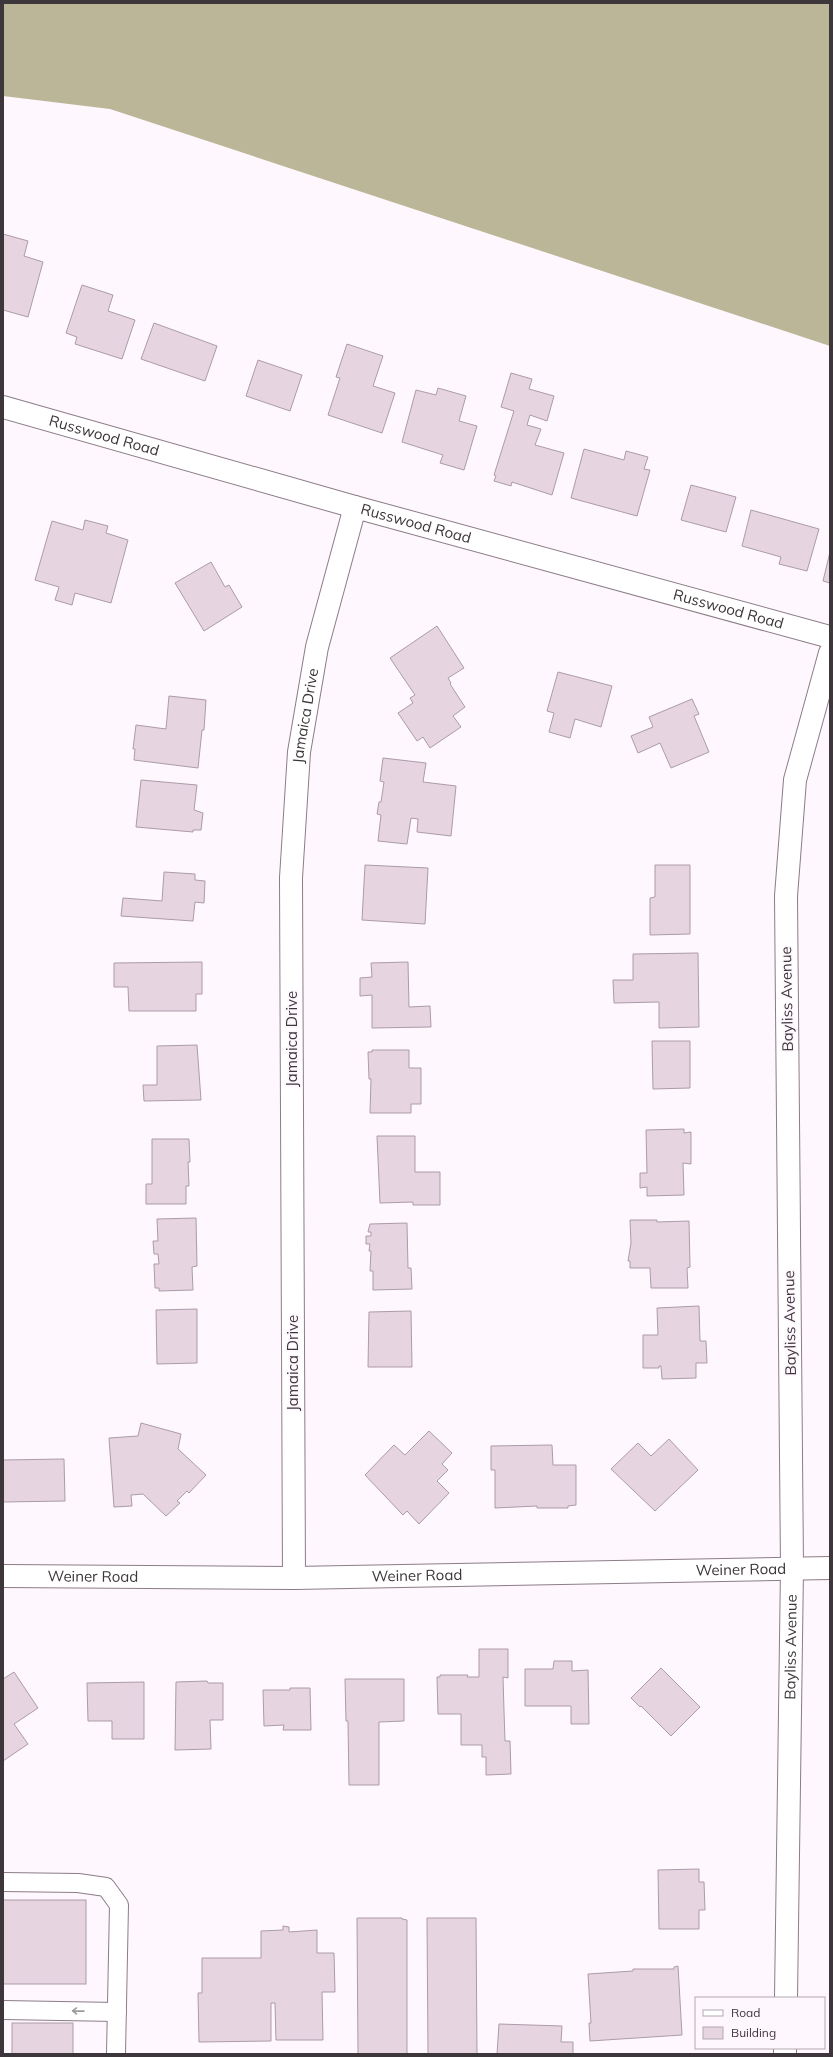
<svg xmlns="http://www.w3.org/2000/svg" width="833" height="2057" font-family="Mulish,sans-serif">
<rect width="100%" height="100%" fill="#fef7fd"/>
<!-- forest -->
<polygon fill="#bcb698" points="3,3 830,3 830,346 110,109 3,96"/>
<!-- building -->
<g fill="#e6d4e1" stroke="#ac9ba8">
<polygon points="3,234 28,241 24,256 43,262 28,317 3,310"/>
<polygon points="82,285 113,295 108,311 135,320 122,359 75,344 77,337 66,333"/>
<polygon points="154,323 217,346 205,381 141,359"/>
<polygon points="347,344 383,356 373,386 395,393 382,433 328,415 340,378 336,377"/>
<polygon points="258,360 302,375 290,411 246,396"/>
<polygon points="511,373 532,379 529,389 554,396 547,421 530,415 527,425 541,429 535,445 564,453 552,495 512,482 511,486 494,481 496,476 494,475 514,411 501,407"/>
<polygon points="438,388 466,396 459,421 477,426 464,470 440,463 443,455 402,442 416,390 436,395"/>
<polygon points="584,449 624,460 626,451 648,457 644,469 650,470 637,516 571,498"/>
<polygon points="691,485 736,497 726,532 681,520"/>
<polygon points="751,510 819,529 807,571 779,564 781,557 742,546"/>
<polygon points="85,520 108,526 106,533 128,540 111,603 75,593 72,605 55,600 59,587 35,580 52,521 83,530"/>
<polygon points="830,552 830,583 823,581"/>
<polygon points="211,562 225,587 229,585 242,607 204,631 175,583"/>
<polygon points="437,626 464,668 448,678 451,683 450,684 465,707 453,716 461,727 430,748 423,737 417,741 398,713 413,703 410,698 415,695 390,658"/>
<polygon points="558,672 612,686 601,727 575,719 570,738 549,732 554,713 547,711"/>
<polygon points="169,696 206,700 204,730 202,730 198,768 134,760 135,749 133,749 136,725 166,729"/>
<polygon points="692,699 699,714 694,716 709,752 671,768 660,743 638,753 631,736 653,727 649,717"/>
<polygon points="383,758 426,763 423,782 456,786 451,836 417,832 418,819 411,818 407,844 378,841 381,815 377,814 379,802 381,802 384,782 380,781"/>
<polygon points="141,780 197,785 194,810 203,813 201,830 193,830 193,832 136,827"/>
<polygon points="365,865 428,868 425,924 362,920"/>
<polygon points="655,865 690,865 690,934 650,935 650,898 655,897"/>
<polygon points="164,872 195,874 195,880 205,881 204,903 195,902 193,921 121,916 123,898 162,901"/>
<polygon points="698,953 699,1027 659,1028 659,1002 614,1003 613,980 633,980 633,954"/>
<polygon points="202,962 202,994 196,994 196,1011 129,1011 128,987 114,987 114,963"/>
<polygon points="408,962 409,1007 430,1006 431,1027 372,1028 372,995 360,996 360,978 372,977 371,963"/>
<polygon points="652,1041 690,1041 690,1088 653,1089"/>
<polygon points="197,1045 201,1100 144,1101 143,1085 157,1085 157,1046"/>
<polygon points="372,1050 409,1050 409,1068 421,1068 421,1104 411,1104 411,1113 370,1113 371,1079 369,1079 368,1052 372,1052"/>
<polygon points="684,1129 684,1133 691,1132 691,1164 683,1163 684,1195 647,1196 647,1187 640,1188 640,1173 647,1173 646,1130"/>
<polygon points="377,1136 415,1136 415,1172 440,1172 440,1205 413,1205 413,1202 380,1203"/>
<polygon points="152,1139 189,1139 190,1162 188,1162 189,1186 186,1186 186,1204 146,1204 146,1184 152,1184"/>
<polygon points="196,1218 197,1266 192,1267 193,1290 159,1291 159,1288 155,1288 154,1264 159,1264 158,1254 154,1254 153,1241 158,1241 157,1219"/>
<polygon points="630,1220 657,1220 657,1222 689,1221 690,1267 687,1268 688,1288 651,1288 650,1268 630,1268 630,1261 628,1261 631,1243"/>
<polygon points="407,1223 408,1268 411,1268 412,1289 373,1290 373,1271 370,1271 371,1251 369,1251 370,1244 366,1244 366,1236 371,1236 371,1232 368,1232 370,1224"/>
<polygon points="699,1306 700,1341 706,1341 707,1363 696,1363 696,1378 662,1379 661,1366 659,1366 659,1368 643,1368 643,1335 658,1335 657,1308"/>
<polygon points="197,1309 197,1363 157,1364 156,1310"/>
<polygon points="411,1311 412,1367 368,1367 369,1312"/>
<polygon points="141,1423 181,1434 178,1449 206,1475 189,1493 187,1491 177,1501 180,1503 166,1516 143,1494 131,1495 132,1506 114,1507 109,1438 138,1436"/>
<polygon points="429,1431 452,1453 442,1464 448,1470 437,1481 449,1493 419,1524 407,1511 403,1515 365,1475 394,1445 405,1455"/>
<polygon points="669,1439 698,1470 655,1511 611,1469 638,1443 651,1456"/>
<polygon points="552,1445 553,1465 576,1465 576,1505 568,1506 568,1508 537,1508 537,1506 495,1508 495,1470 491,1470 491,1446"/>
<polygon points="64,1459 65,1501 3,1502 3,1460"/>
<polygon points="479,1649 508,1649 508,1678 503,1677 504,1711 505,1741 510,1741 511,1774 486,1775 486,1757 482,1757 482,1745 461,1745 461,1714 438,1714 437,1677 440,1677 440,1675 468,1675 467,1677 479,1677"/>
<polygon points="554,1661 572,1661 572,1671 588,1670 589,1724 571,1724 571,1706 525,1706 525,1669 553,1669"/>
<polygon points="661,1668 700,1707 671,1736 641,1706 640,1707 631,1698"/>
<polygon points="14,1672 38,1708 14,1724 28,1744 3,1761 3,1679"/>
<polygon points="345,1679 404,1679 404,1721 379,1722 379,1785 349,1785 348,1721 346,1721"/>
<polygon points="207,1681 208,1683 223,1683 223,1720 210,1720 211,1749 175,1750 176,1682"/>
<polygon points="144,1682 144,1739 112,1739 112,1721 88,1721 87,1683"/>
<polygon points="290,1688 310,1688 311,1730 283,1730 284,1725 264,1726 263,1690 290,1690"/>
<polygon points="699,1869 699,1882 704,1882 705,1910 699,1910 699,1929 659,1929 658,1870"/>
<rect x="3" y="1900" width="83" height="84"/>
<polygon points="357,1918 402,1918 402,1919 407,1920 407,2054 358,2054"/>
<polygon points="427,1918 476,1918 477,2054 428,2054"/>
<polygon points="283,1926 289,1927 289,1932 317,1930 317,1953 334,1953 335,1992 322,1992 323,2040 276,2040 275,2003 271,2003 271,2041 199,2042 198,1993 202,1993 202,1958 261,1958 261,1931 283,1930"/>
<polygon points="678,1966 682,2035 590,2041 589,2023 591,2023 588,1974 633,1971 633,1969 674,1969 674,1967"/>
<rect x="12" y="2023" width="61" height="31"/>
<polygon points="499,2024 562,2026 561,2042 573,2042 573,2054 497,2054"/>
</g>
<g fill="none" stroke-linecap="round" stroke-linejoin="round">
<defs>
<g id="lane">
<polyline points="3,1882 78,1883 106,1887 119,1905 116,2054"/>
<polyline points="3,2010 117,2012"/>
</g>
<g id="street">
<path id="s1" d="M 3,407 L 355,507 L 830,637"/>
<path id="s2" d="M 3,1576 L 294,1578 L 830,1568"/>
<path id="s3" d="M 294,1578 L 291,878 L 299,752 L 317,647 L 355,507"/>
<path id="s4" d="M 786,1998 L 792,1568 L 786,896 L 795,780 L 830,653"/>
<polyline points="785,2054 785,2048"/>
</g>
</defs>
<!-- lane casing -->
<use href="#lane" stroke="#8c7c88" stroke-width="20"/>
<!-- street casing -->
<use href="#street" stroke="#8c7c88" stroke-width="24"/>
<!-- lane -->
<use href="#lane" stroke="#fff" stroke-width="18"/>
<!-- street -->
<use href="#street" stroke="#fff" stroke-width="22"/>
</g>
<!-- one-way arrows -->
<defs><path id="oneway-shaft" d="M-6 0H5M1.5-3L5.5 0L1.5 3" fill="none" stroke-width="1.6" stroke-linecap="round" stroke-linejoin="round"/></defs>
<use stroke="#9e9a9d" href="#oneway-shaft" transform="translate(78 2011) rotate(-179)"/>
<g text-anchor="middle" stroke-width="3.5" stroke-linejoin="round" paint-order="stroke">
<!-- street labels -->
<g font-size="15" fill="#3d363b" stroke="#fef7fd">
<text dy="5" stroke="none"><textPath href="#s1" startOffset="105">Russwood Road</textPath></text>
<text dy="5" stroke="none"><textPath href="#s1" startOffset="429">Russwood Road</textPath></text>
<text dy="5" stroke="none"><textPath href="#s1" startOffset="753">Russwood Road</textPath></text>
<text dy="5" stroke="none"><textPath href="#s3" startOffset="863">Jamaica Drive</textPath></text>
<text transform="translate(787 999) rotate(-91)" y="5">Bayliss Avenue</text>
<text transform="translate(292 1039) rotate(-90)" y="5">Jamaica Drive</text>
<text transform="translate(790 1323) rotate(-91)" y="5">Bayliss Avenue</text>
<text transform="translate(293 1363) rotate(-90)" y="5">Jamaica Drive</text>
<text dy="5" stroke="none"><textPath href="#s2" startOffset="738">Weiner Road</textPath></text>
<text dy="5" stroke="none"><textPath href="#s2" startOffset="414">Weiner Road</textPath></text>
<text dy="5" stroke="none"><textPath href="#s2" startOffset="90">Weiner Road</textPath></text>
<text dy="5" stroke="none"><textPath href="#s4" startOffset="351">Bayliss Avenue</textPath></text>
</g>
</g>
<!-- border -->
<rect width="833" height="2057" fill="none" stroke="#3d363b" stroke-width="8"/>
<!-- legend -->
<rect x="695" y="1997" width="130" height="52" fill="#fef7fd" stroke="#b1aaaf"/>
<rect x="703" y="2010" width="20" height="6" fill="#ffffff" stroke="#b1aaaf"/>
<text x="731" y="2017" font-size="12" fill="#3d363b">Road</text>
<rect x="703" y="2027" width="20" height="12" fill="#e6d4e1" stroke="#b1aaaf"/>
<text x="731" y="2037" font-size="12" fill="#3d363b">Building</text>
</svg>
